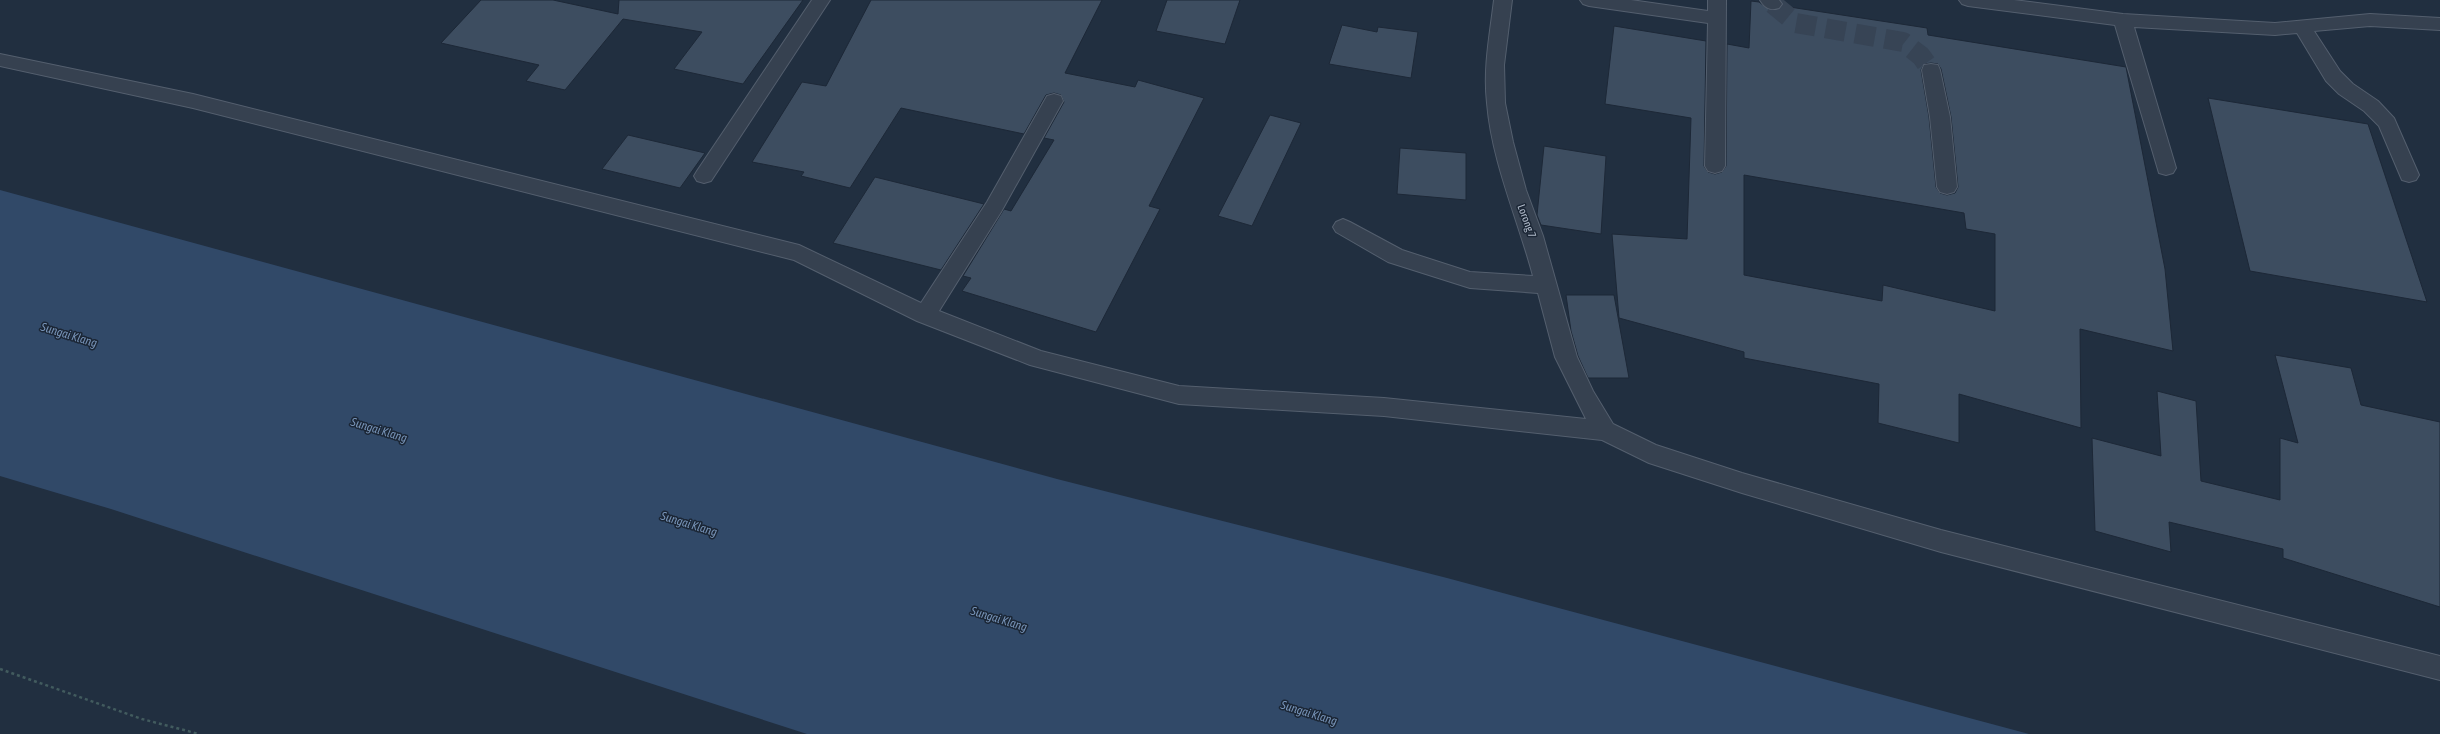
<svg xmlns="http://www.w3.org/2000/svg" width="2440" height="734" font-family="'Asap Condensed',sans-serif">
<rect width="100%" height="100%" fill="#212f40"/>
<!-- water -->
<polygon fill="#314968" points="0,190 1057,479 1447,578 2029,734 807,734 111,509 0,476"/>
<!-- building -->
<g fill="#3d4d60" stroke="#1d2837" fill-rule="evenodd">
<polygon points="481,0 553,0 618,14 619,0 803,0 743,84 674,69 702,32 623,19 565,90 526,81 539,65 441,43"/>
<polygon points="871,0 1102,0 1065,73 1135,87 1138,80 1204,98 1149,206 1160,209 1096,332 962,291 971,278 963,276 1004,209 1011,211 1054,140 1044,138 1064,102 1061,95 1054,93 1046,95 1024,134 901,108 850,188 801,176 804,172 752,162 802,82 826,86"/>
<polygon points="1167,0 1240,0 1225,44 1156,31"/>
<path d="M 1751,1 L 1759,2 L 1770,10 L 1779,9 L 1783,6 L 1927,28 L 1928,35 L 2126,67 L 2165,269 L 2173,351 L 2080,329 L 2081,428 L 1959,394 L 1959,443 L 1878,423 L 1879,384 L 1744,358 L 1744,352 L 1619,318 L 1612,234 L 1687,239 L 1691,118 L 1605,104 L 1614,26 L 1706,41 L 1704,166 L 1708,172 L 1715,174 L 1722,172 L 1726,166 L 1727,44 L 1749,48 ZM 1931,63 L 1938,64 L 1941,69 L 1951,117 L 1958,187 L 1955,193 L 1947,195 L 1940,193 L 1936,187 L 1929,117 L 1921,70 L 1924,64 ZM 1744,175 L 1964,213 L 1966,229 L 1995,234 L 1995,311 L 1883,285 L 1882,301 L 1744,275 Z"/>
<polygon points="1342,25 1377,32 1378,27 1418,32 1411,78 1329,64"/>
<polygon points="2208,98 2368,124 2427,302 2250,271"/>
<polygon points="1270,115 1301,123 1252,226 1218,216"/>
<polygon points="628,135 705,153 680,188 602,169"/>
<polygon points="1544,146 1606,156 1601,234 1541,225 1537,215"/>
<polygon points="1400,148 1466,153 1466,200 1397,194"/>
<polygon points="875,177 984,204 941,270 833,243"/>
<polygon points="1566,295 1614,295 1629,378 1588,378 1578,356 1571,331"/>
<polygon points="2275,355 2351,368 2361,405 2440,422 2440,607 2283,558 2283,549 2169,522 2171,552 2095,531 2092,438 2161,456 2157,391 2196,401 2201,481 2280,500 2280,438 2298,443"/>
</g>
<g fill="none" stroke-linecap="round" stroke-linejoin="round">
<!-- minor-tunnel -->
<polyline stroke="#374455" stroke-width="20" stroke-dasharray="20 10" stroke-linecap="butt" points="1773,4 1796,23 1903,42 1921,56 1931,70"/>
<defs>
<g id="minor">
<polygon points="812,0 830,0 711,181 704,183 697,181 694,176 697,171"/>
<path d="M 1494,0 L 1512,0 L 1504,65 L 1505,103 L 1513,142 L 1526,190 L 1543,236 L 1577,357 L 1593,391 L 1613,424 L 1656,445 L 1742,473 L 1941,530 L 2440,656 L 2440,680 L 1941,552 L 1742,493 L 1649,463 L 1602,440 L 1384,416 L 1179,404 L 1030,365 L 917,321 L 794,260 L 193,108 L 0,66 L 0,54 L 193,94 L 799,245 L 921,303 L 987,202 L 1047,96 L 1054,94 L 1061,96 L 1063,101 L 1001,212 L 939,311 L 1041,351 L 1179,386 L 1384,398 L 1586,419 L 1555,357 L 1538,293 L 1470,288 L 1388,262 L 1336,232 L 1333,227 L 1336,222 L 1343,219 L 1350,222 L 1402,250 L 1470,272 L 1533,276 C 1518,219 1492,163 1487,103 C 1483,68 1490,34 1494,0 Z"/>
<polygon points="1580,0 1631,0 1708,11 1708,0 1726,0 1725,166 1722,171 1715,173 1708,171 1705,166 1708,23 1589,6 1583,4"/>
<path d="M 1760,0 L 1779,0 L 1782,4 L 1779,8 C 1770,11 1765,8 1760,0 Z"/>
<polygon points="1959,0 2014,0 2123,14 2275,23 2370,14 2440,18 2440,30 2370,26 2314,31 2340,71 2353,84 2378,101 2394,118 2419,175 2416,180 2409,182 2402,180 2379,126 2364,111 2339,94 2326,81 2297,33 2275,35 2134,27 2176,168 2173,173 2166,175 2159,173 2115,25 1968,6 1962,4"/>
<polygon points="1931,64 1938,65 1940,70 1950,117 1957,187 1954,192 1947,194 1940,192 1937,187 1930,117 1922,70 1924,65"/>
</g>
</defs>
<!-- minor casing -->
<use href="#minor" stroke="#545f6e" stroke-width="2"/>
<!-- path -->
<polyline stroke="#425b5e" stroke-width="2.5" stroke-dasharray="3 3" stroke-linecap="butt" points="0,669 142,719 199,734"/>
<!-- minor -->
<use href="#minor" fill="#364150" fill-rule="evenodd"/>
</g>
<g text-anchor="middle" stroke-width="3" stroke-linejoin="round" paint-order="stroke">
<!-- street labels -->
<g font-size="11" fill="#b2bccb" stroke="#1b2635">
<text transform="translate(1527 221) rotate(70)" y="4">Lorong 7</text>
</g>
<!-- water labels -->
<g font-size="12" font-style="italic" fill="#7692b6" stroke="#1b2635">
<text transform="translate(69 335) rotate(17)" y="4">Sungai Klang</text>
<text transform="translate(379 430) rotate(17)" y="4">Sungai Klang</text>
<text transform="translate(689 524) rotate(17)" y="4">Sungai Klang</text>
<text transform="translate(999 619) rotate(17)" y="4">Sungai Klang</text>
<text transform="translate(1309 713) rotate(17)" y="4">Sungai Klang</text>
</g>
</g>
</svg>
